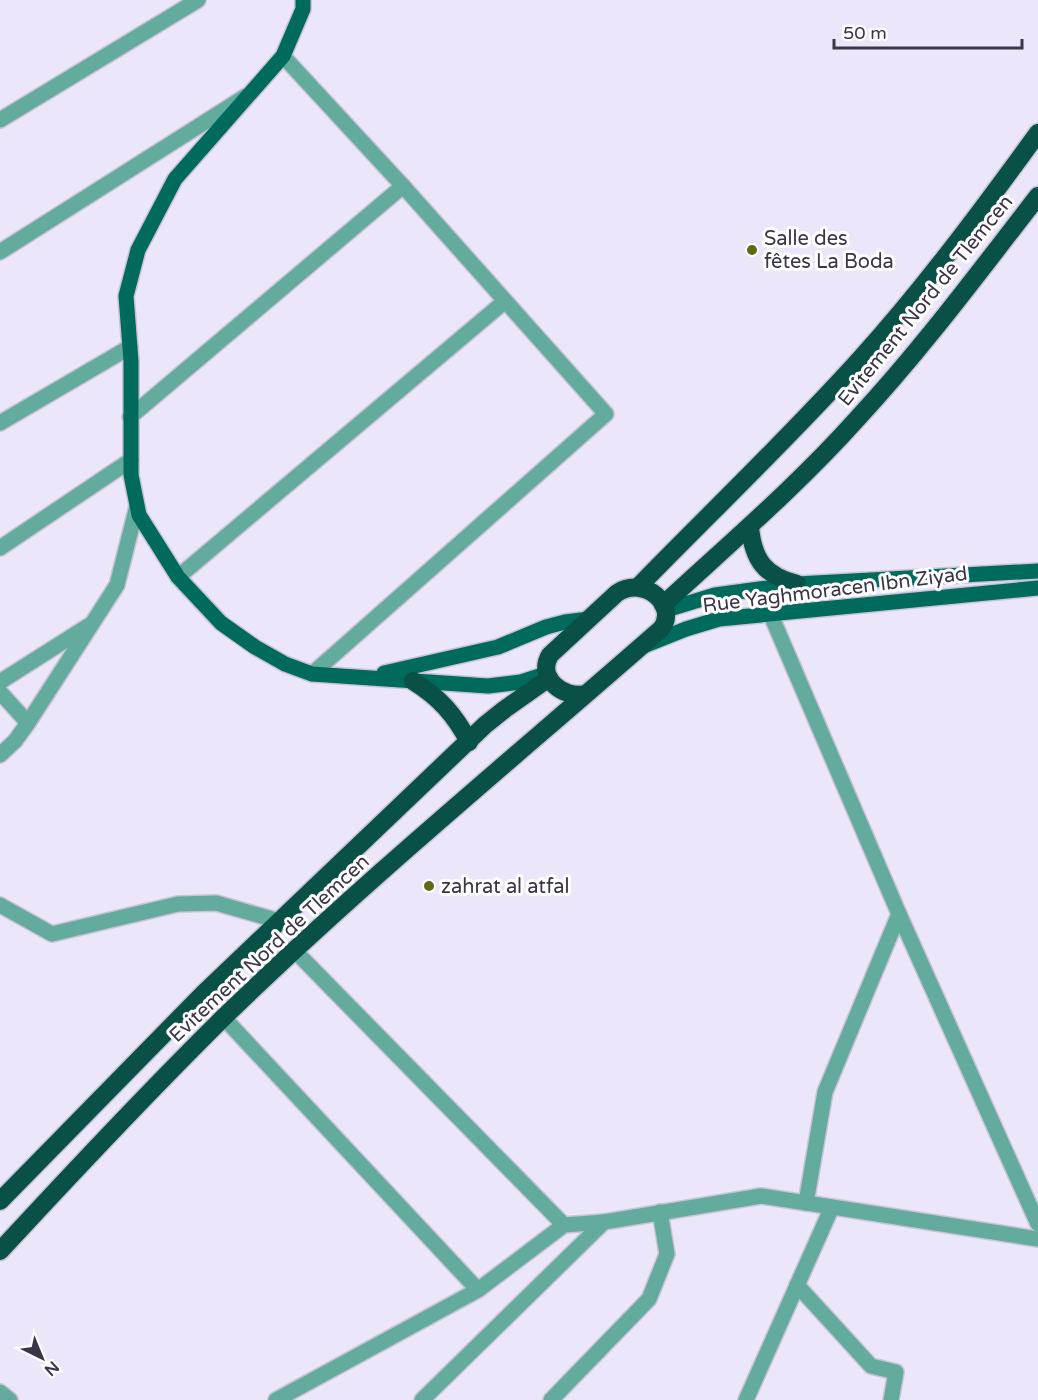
<svg xmlns="http://www.w3.org/2000/svg" width="1038" height="1400" font-family="'Varela Round',sans-serif">
<rect width="100%" height="100%" fill="#ece6fb"/>
<g fill="none" stroke-linecap="round" stroke-linejoin="round">
<defs>
<g id="minor">
<polyline points="283,56 403,186 606,414 312,674"/>
<polyline points="0,120 198,0"/>
<polyline points="0,252 246,96"/>
<polyline points="130,417 403,186"/>
<polyline points="0,423 130,347"/>
<polyline points="0,548 131,460"/>
<polyline points="178,577 504,302"/>
<polyline points="770,613 899,914 1038,1224"/>
<polyline points="0,682 88,626"/>
<polyline points="0,692 28,723"/>
<polyline points="0,755 15,741 28,723 117,585 137,506"/>
<polyline points="0,905 52,934 178,904 216,903 279,921"/>
<polyline points="295,951 564,1225"/>
<polyline points="224,1018 478,1290"/>
<polyline points="806,1203 825,1092 899,914"/>
<polyline points="797,1285 871,1366 896,1372 891,1400"/>
<polyline points="0,1392 10,1400"/>
<polyline points="276,1400 478,1290 564,1225 604,1222"/>
<polyline points="422,1400 604,1222 761,1196 1038,1239"/>
<polyline points="551,1400 649,1299 667,1254 660,1212"/>
<polyline points="746,1400 832,1207"/>
</g>
<g id="major">
<polyline points="303,0 303,9 283,56 175,179 138,250 126,296 131,361 131,475 139,515 178,577 221,623 255,647 285,664 312,674 488,686 521,682 546,674"/>
<polyline points="666,610 715,595 797,584 1038,571"/>
<polyline points="646,645 686,629 719,619 1038,588"/>
<polyline points="384,673 498,647 546,627 565,622 589,619"/>
</g>
<g id="highway">
<path d="M 750,527 C 753,560 765,576 797,584"/>
<path d="M 639,586 C 713,510 790,437 861,358 C 925,287 982,210 1038,133"/>
<path d="M 663,605 C 729,544 797,486 857,419 C 922,349 979,272 1038,196"/>
<path d="M 413,681 C 439,697 455,715 469,742"/>
<polyline points="0,1201 203,994 485,725 505,709 549,678"/>
<path d="M 0,1251 C 73,1172 147,1093 224,1017 C 364,881 515,757 661,629 C 679,606 645,575 617,593 L 550,655 C 536,678 564,699 585,694"/>
</g>
</defs>
<!-- minor casing -->
<use href="#minor" stroke="#c9c3d8" stroke-width="18"/>
<!-- major casing -->
<use href="#major" stroke="#c9c3d8" stroke-width="18"/>
<!-- highway casing -->
<use href="#highway" stroke="#c9c3d8" stroke-width="21"/>
<!-- minor -->
<use href="#minor" stroke="#63ab9c" stroke-width="15"/>
<!-- major -->
<use href="#major" stroke="#006b5d" stroke-width="15"/>
<!-- highway -->
<use href="#highway" stroke="#095146" stroke-width="18"/>
</g>
<!-- markers -->
<g fill="#5d6b15" stroke="#fff" stroke-width="2">
<circle cx="752" cy="250" r="6"/>
<circle cx="429" cy="886" r="6"/>
</g>
<g text-anchor="middle" stroke-width="6" stroke-linejoin="round" paint-order="stroke">
<!-- poi labels -->
<g font-size="20" fill="#3c354a" stroke="#fff" text-anchor="start">
<text x="764" y="245">Salle des<tspan x="764" dy="23">fêtes La Boda</tspan></text>
<text x="441" y="893">zahrat al atfal</text>
</g>
<!-- street labels -->
<g font-size="20" fill="#3c354a" stroke="#fff">
<text transform="translate(925 300) rotate(-51)" y="7">Evitement Nord de Tlemcen</text>
<text transform="translate(835 589) rotate(-7)" y="7">Rue Yaghmoracen Ibn Ziyad</text>
<text transform="translate(269 948) rotate(-43)" y="7">Evitement Nord de Tlemcen</text>
</g>
</g>
<!-- north arrow -->
<g transform="translate(42 1358) rotate(137)" stroke="#ffffff" stroke-width="4.5" paint-order="stroke">
<path d="M0-4.5L10 22L0 15L-10 22Z" fill="#3c354a"/>
<text y="-9" font-size="16" font-weight="bold" text-anchor="middle" fill="#3c354a">N</text>
</g>
<!-- scale -->
<path d="M834 39v9h188v-9" fill="none" stroke="#3c354a" stroke-width="3"/>
<text x="843" y="39" font-size="18" fill="#3c354a" stroke="#ffffff" stroke-width="4.5" paint-order="stroke">50 m</text>
</svg>
